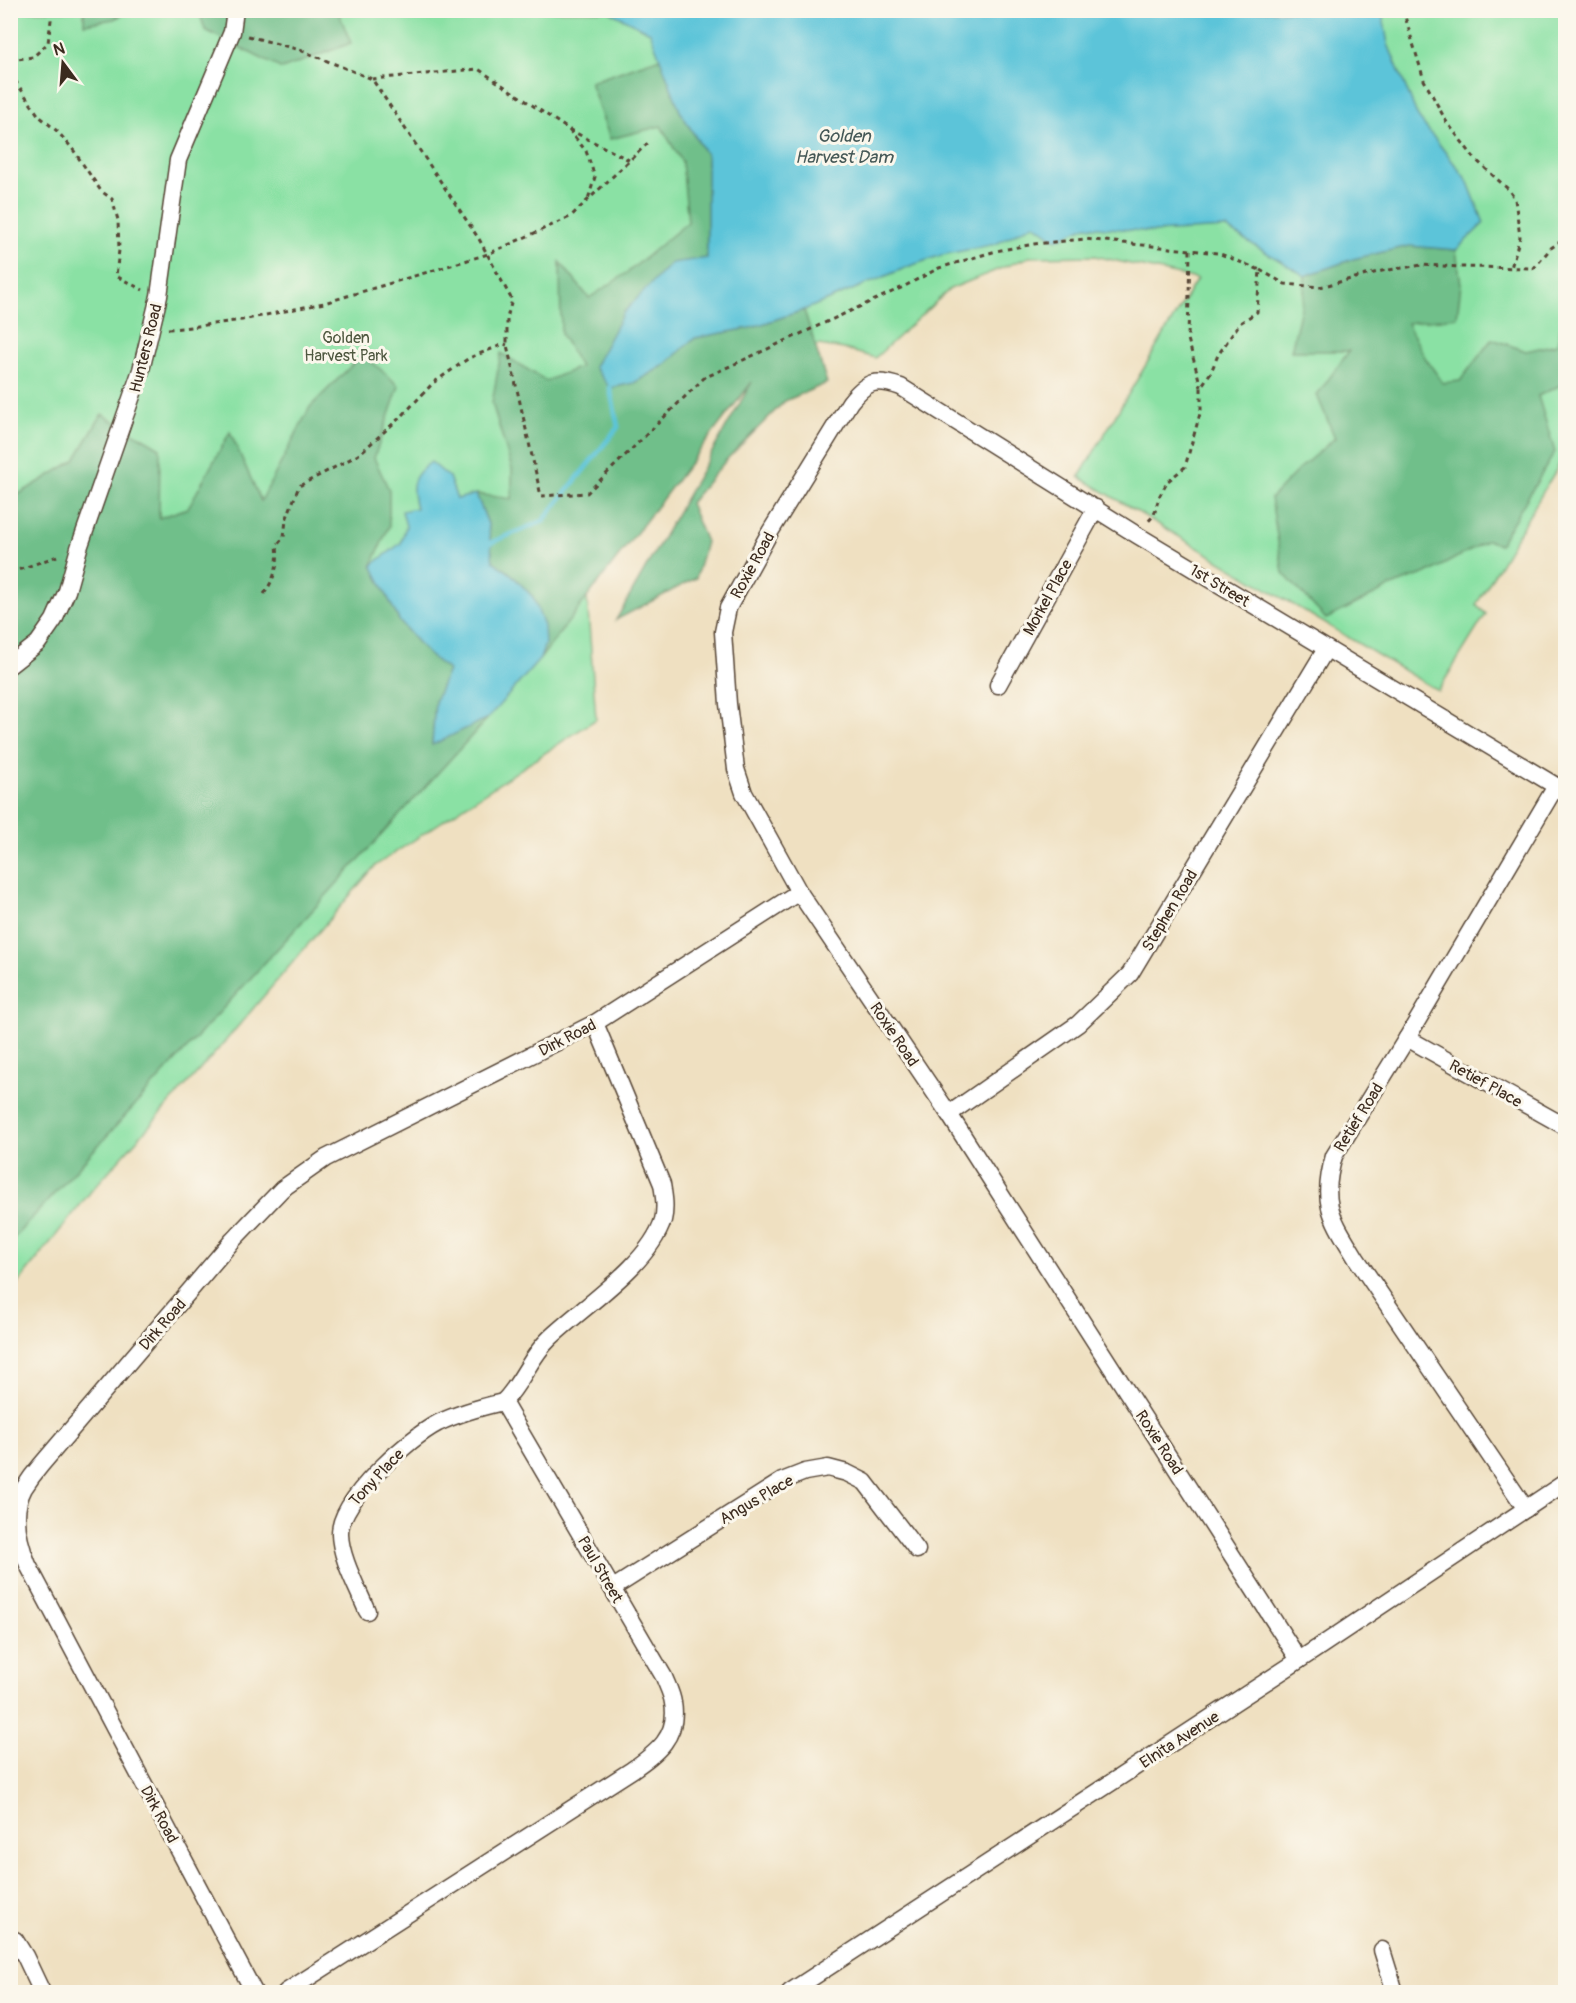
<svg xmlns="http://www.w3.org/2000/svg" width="1576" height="2003" font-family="Pangolin,sans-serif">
<rect width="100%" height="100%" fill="#fbf7ec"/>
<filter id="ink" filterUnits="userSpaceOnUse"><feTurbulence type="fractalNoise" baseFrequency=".0167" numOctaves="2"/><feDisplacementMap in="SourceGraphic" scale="12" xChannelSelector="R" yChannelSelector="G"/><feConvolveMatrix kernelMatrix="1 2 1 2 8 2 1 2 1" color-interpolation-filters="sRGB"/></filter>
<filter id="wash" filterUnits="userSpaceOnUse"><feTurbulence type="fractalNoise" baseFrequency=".008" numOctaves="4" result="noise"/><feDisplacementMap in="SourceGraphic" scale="24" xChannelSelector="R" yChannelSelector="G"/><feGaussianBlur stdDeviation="1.35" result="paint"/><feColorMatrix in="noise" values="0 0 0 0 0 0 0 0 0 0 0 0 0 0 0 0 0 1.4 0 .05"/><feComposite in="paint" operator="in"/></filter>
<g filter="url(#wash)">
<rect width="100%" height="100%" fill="#efe0c1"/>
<!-- green -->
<polygon fill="#8ae1a4" stroke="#628661" stroke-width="1.5" points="11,11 1565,11 1565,455 1476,605 1486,614 1438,691 1079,477 1197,279 1095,256 1029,257 950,289 875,358 844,349 819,345 756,376 586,583 596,719 375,866 222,1045 92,1190 11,1292"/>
<!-- forest -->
<g fill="#6fbf8a" stroke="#557454" stroke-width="1.5">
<polygon points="84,11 84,10 130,11 114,19 84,24"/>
<polygon points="199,11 338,11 351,43 282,69 205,30"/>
<polygon points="660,58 680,111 707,156 707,258 610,388 634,383 663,366 695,338 750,328 804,310 827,383 785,401 728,458 690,503 706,542 696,578 616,620 752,382 540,659 545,644 533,597 511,574 493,561 488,524 476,494 512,499 512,469 492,403 501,353 546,381 580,367 561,334 560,262 589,298 628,272 688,222 682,162 661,126 610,139 590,82"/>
<polygon points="1409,246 1456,250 1461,284 1457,317 1407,323 1426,359 1443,383 1460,381 1492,339 1526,351 1557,344 1565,310 1565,383 1538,396 1555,452 1499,545 1488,540 1434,570 1394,585 1326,619 1283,573 1271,498 1299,469 1335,438 1317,395 1349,351 1291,351 1304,295 1305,276 1353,259"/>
<polygon points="363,354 399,386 374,458 389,490 389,526 372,565 400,622 428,654 448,670 435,702 432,744 488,718 11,1241 11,499 75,460 102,414 160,448 159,518 188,508 230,432 261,501 310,407"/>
</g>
<!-- water -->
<g fill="#5cc4d9" stroke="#4c777c" stroke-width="1.5">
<polygon points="608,11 1382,11 1388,44 1418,117 1467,180 1484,223 1456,250 1409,246 1353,259 1305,276 1226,228 1154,232 1086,226 1056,240 1034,224 996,244 942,255 910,266 804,310 750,328 695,338 663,366 634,383 610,388 594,367 623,313 671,263 707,258 707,156 680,111 650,32"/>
<path d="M 431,462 L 449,477 L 457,499 L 476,494 L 488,524 L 493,561 L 511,574 L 533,597 L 544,626 L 545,644 L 540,659 L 488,718 L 432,745 L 435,702 L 448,670 L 428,654 L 400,622 L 372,565 L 401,543 L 406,526 L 402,511 L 416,508 C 410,486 411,476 431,462 Z"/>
</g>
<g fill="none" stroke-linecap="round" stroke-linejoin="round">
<!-- stream -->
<polyline stroke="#5cc4d9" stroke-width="5" points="490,543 543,521 618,427 610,388"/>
</g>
</g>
<g filter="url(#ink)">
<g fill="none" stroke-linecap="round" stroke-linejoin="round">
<defs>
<g id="street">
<polyline points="10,665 38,643 54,620 67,591 79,548 141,370 159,296 178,160 232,32 235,10"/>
<polyline points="998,685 1096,508"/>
<polyline points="1407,1038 1566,1127"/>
<polyline points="949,1114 1078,1024 1130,974 1326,649"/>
<path d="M 1526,1509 L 1356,1258 C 1332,1218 1320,1204 1334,1156 L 1407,1038 L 1556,786"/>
<polyline points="613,1588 782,1481 805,1472 828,1468 847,1473 865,1482 917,1550"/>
<path d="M 367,1611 C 358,1589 340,1557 340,1533 C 340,1499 409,1438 438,1423 C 459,1413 481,1407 503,1402"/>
<path d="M 1299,1660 L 949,1114 L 799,892 L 744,793 L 736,769 L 728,704 L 723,632 L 728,608 L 770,532 L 850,402 C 867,381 875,378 901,387 L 1137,535 L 1566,792"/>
<polyline points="10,1943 15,1940 25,1956 42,1992"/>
<polyline points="1382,1950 1395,1992"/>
<path d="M 254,1992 L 28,1565 C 18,1541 11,1512 24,1488 C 29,1480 35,1472 41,1465 L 233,1240 L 282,1189 L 326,1158 L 595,1023 L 799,892"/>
<path d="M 286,1992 L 632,1770 C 656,1753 679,1737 673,1703 C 672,1694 667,1685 664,1677 L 503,1402 C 522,1383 530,1357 549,1339 C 582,1307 649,1265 663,1220 C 666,1208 664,1196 662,1184 L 595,1023"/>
<polyline points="790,1992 1313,1651 1566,1482"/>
</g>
</defs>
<!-- street casing -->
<use href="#street" stroke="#564536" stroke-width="19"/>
<!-- path -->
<g stroke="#564536" stroke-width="3" stroke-dasharray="4.5 4.5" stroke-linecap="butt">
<polyline points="1403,10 1424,80 1446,121 1475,159 1508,189 1515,199 1520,237 1511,268"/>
<polyline points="248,36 300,50 372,79 479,239 512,300 507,318 507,345 541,496 587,493 704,378 903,287 939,268 996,251 1034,244 1085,239 1218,253 1260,270 1257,312 1240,323 1218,355 1211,372 1201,387 1201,410 1185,467 1168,481 1159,497 1154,515 1147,523"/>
<polyline points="10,60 33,57 48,43 51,20 50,10"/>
<polyline points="10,73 39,116 57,131 72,148 101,191 112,199 118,220 119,250 116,276 143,290"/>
<polyline points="372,79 478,69 568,129 629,160"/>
<polyline points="569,130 586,151 595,177 588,199"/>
<polyline points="1190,250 1188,339 1201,387"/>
<polyline points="1260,270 1285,284 1320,287 1382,271 1422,265 1460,267 1534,268 1551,248 1566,238"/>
<polyline points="168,329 183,328 242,320 324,303 488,254 570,217 649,142"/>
<polyline points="10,571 21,569 60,555"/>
<path d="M 264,594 C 275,578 279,564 277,545 L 284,537 L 286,520 L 299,486 L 358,455 L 403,415 L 433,383 L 469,358 L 504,344 L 507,345"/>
</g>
<!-- street -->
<use href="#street" stroke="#fff" stroke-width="16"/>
</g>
</g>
<g text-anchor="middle" stroke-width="6" stroke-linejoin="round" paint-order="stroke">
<!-- park labels -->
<g font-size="16" fill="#4f5840" stroke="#fbf7ec">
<text x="346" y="343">Golden<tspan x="346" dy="18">Harvest Park</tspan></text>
</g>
<!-- street labels -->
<g font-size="16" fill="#3b2a1e" stroke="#fbf7ec">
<text transform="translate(145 348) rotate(-76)" y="6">Hunters Road</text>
<text transform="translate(752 565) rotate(-61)" y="6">Roxie Road</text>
<text transform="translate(1220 585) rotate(31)" y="6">1st Street</text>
<text transform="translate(1047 597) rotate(-61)" y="6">Morkel Place</text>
<text transform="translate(1169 910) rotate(-59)" y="6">Stephen Road</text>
<text transform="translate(895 1034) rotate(56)" y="6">Roxie Road</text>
<text transform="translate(567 1037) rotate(-27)" y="6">Dirk Road</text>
<text transform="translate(1486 1083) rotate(29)" y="6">Retief Place</text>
<text transform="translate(1358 1117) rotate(-58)" y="6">Retief Road</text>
<text transform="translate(162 1324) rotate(-49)" y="6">Dirk Road</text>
<text transform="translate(1160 1442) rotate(57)" y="6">Roxie Road</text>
<text transform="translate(376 1477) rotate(-47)" y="6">Tony Place</text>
<text transform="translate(756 1499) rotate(-30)" y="6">Angus Place</text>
<text transform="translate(601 1569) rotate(60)" y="6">Paul Street</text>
<text transform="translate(1179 1739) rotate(-33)" y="6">Elnita Avenue</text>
<text transform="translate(160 1814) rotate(62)" y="6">Dirk Road</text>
</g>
<!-- water labels -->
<g font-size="18" font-style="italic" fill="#455856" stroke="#fbf7ec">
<text x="844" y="142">Golden<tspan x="844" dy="21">Harvest Dam</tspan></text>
</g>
</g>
<!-- margin -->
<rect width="1576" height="2003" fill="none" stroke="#fbf7ec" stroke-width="36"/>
<!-- north arrow -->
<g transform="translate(63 63) rotate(344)" stroke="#fbf7ec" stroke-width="4.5" paint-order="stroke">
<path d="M0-4.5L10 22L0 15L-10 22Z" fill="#3b2a1e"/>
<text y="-9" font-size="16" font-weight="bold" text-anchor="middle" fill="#3b2a1e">N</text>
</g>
</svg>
